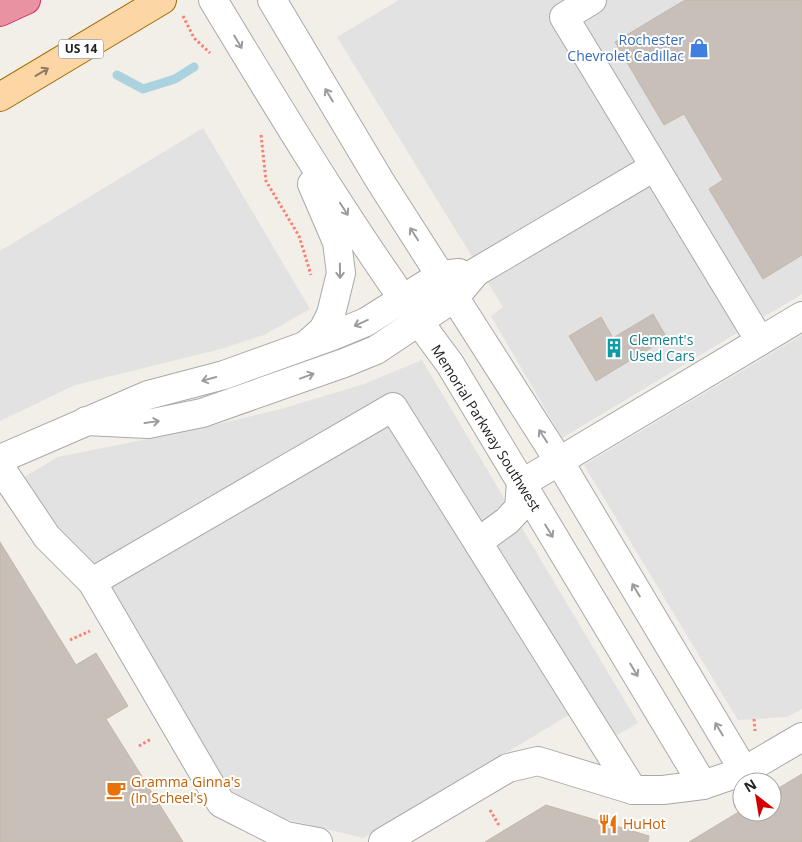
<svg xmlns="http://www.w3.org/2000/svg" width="802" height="842" font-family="'Open Sans',sans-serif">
<rect width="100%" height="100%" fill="#f2efe9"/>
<!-- parking -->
<g fill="#e2e2e2">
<polygon points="399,0 685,0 615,42 664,125 684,114 723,180 709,189 763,278 802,255 802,294 562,438 491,316 503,307 337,37"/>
<polygon points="203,128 310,309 264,335 221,349 75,385 0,421 0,251"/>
<polygon points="802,335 802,709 787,717 738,720 584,465"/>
<polygon points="422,360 638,723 596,747 574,712 363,838 221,803 60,529 2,490 58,457 197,429 281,409 364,384"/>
</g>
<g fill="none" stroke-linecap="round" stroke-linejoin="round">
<!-- stream -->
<polyline stroke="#aad3df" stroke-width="9" points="117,75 143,89 175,79 194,67"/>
</g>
<!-- building -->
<g fill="#c7bfb8" stroke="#c4b6ab">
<polygon points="685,0 802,0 802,255 763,279 709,189 723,180 684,114 664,125 615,42"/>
<polygon points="653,314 667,338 596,381 569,336 601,317 613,338"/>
<polygon points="0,542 76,665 96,653 128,706 106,719 183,842 0,842"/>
<polygon points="802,774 802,842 689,842 742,810 772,812 772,792"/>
<polygon points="546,805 649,836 648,842 485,842"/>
</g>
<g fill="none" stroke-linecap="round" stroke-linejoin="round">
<defs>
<g id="minor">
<path d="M 213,0 C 288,124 363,248 450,364 L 703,785"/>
<polyline points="272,0 380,181 559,461 744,771"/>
<polyline points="592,0 564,17 760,341"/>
<polyline points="306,345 323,330 331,314 341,273 337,242 312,184"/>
<polyline points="86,421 148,424 202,413 344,363 376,350 455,297 476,272 654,167"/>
<polyline points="0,459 148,395 224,375 332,336 366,322 441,275 459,273"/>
<polyline points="0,467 47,537 92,582 221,803 286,836 318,842"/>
<polyline points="478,542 507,521 519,508 521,484 802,316"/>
<polyline points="92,582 393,407 633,790"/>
<polyline points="383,842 508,768 538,761 633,790 663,790 703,785 744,771 802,737"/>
</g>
<polyline id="major" points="0,97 162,0"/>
<polyline id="highway" points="0,12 26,0"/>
</defs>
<!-- minor casing -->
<use href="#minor" stroke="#a9a9a9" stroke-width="30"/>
<!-- major casing -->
<use href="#major" stroke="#a06b00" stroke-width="30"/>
<!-- highway casing -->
<use href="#highway" stroke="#dc2a67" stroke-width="30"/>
<!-- path -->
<g stroke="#fa8072" stroke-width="3" stroke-dasharray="2.5 2.5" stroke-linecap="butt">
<polyline points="183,16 194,38 210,53"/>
<polyline points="261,135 266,181 299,236 311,275"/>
<polyline points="70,640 90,631"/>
<polyline points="754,719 755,731"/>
<polyline points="139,746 151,739"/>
<polyline points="490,810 500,827"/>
</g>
<!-- minor -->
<use href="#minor" stroke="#fff" stroke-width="28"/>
<!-- major -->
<use href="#major" stroke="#fcd6a4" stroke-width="28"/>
<!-- highway -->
<use href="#highway" stroke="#e892a2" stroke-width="28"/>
</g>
<!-- one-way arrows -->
<defs><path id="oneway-shaft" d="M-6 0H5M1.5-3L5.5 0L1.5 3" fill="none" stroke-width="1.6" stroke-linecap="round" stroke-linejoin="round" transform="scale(1.25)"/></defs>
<g stroke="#9c9c9c">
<use href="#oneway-shaft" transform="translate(238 42) rotate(59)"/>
<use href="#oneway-shaft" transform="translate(329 95) rotate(-121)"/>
<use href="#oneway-shaft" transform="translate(344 209) rotate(57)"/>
<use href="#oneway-shaft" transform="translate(414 234) rotate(-123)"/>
<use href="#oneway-shaft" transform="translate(340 271) rotate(89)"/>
<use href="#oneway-shaft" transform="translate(361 323) rotate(156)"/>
<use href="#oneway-shaft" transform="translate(307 376) rotate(-20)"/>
<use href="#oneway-shaft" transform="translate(209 379) rotate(165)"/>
<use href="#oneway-shaft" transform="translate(152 422) rotate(-8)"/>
<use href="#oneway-shaft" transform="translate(543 436) rotate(-123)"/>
<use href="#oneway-shaft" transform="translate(549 531) rotate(59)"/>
<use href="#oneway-shaft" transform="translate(636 590) rotate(-121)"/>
<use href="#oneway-shaft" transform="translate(634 670) rotate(59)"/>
<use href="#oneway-shaft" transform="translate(719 729) rotate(-121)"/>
</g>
<use stroke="#8f7c63" href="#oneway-shaft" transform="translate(42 72) rotate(-31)"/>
<!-- icons -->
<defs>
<symbol id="shop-bare" viewBox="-9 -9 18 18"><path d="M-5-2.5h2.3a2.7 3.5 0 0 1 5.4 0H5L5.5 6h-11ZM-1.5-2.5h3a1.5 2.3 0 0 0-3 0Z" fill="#3f7fe0" stroke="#fff" stroke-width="2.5" paint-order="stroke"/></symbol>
<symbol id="building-bare" viewBox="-9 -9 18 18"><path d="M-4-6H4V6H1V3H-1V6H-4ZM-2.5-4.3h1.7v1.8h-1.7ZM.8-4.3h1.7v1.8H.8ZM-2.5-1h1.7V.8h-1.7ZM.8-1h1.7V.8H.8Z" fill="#0f9aa8" stroke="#fff" stroke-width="2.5" paint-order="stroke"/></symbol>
<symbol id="cafe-bare" viewBox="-9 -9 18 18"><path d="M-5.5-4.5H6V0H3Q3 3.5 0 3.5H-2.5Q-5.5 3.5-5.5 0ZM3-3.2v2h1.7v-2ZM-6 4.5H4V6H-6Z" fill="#e8710a" stroke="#fff" stroke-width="2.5" paint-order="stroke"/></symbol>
<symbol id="restaurant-bare" viewBox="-9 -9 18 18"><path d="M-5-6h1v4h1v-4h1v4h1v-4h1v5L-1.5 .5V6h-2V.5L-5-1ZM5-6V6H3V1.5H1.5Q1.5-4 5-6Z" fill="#e8710a" stroke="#fff" stroke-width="2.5" paint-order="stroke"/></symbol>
</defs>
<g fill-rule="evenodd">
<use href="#shop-bare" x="685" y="34" width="28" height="28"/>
<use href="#building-bare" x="600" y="334" width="28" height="28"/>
<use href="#cafe-bare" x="102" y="776" width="28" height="28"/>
<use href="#restaurant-bare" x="594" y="810" width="28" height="28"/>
</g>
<g text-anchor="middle" stroke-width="4" stroke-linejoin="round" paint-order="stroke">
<!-- shield labels -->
<rect fill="#fff" stroke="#646464" stroke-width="1" x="58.5" y="39.5" width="45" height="19" rx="4"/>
<g font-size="12" font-weight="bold" fill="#222">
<text x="81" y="53">US 14</text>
</g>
<!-- shop labels -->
<g font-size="14" fill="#366cbe" stroke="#fff" text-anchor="end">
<text x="684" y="45">Rochester<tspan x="684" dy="16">Chevrolet Cadillac</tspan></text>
</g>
<!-- culture labels -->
<g font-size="14" fill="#0d838f" stroke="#fff" text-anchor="start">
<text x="629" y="345">Clement's<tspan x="629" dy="16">Used Cars</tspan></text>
</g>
<!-- street labels -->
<g font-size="14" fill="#222" stroke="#fff">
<text transform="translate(486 428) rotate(58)" y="5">Memorial Parkway Southwest</text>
</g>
<!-- food labels -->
<g font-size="14" fill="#c56008" stroke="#fff" text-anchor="start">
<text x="131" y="787">Gramma Ginna's<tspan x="131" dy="16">(In Scheel's)</tspan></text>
<text x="623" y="829">HuHot</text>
</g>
</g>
<!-- north arrow -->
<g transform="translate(757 797) rotate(329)"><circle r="24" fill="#ffffff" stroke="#a7a7a7"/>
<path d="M0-4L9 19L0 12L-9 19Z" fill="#d40000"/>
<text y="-8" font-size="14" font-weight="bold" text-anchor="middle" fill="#222222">N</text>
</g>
</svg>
